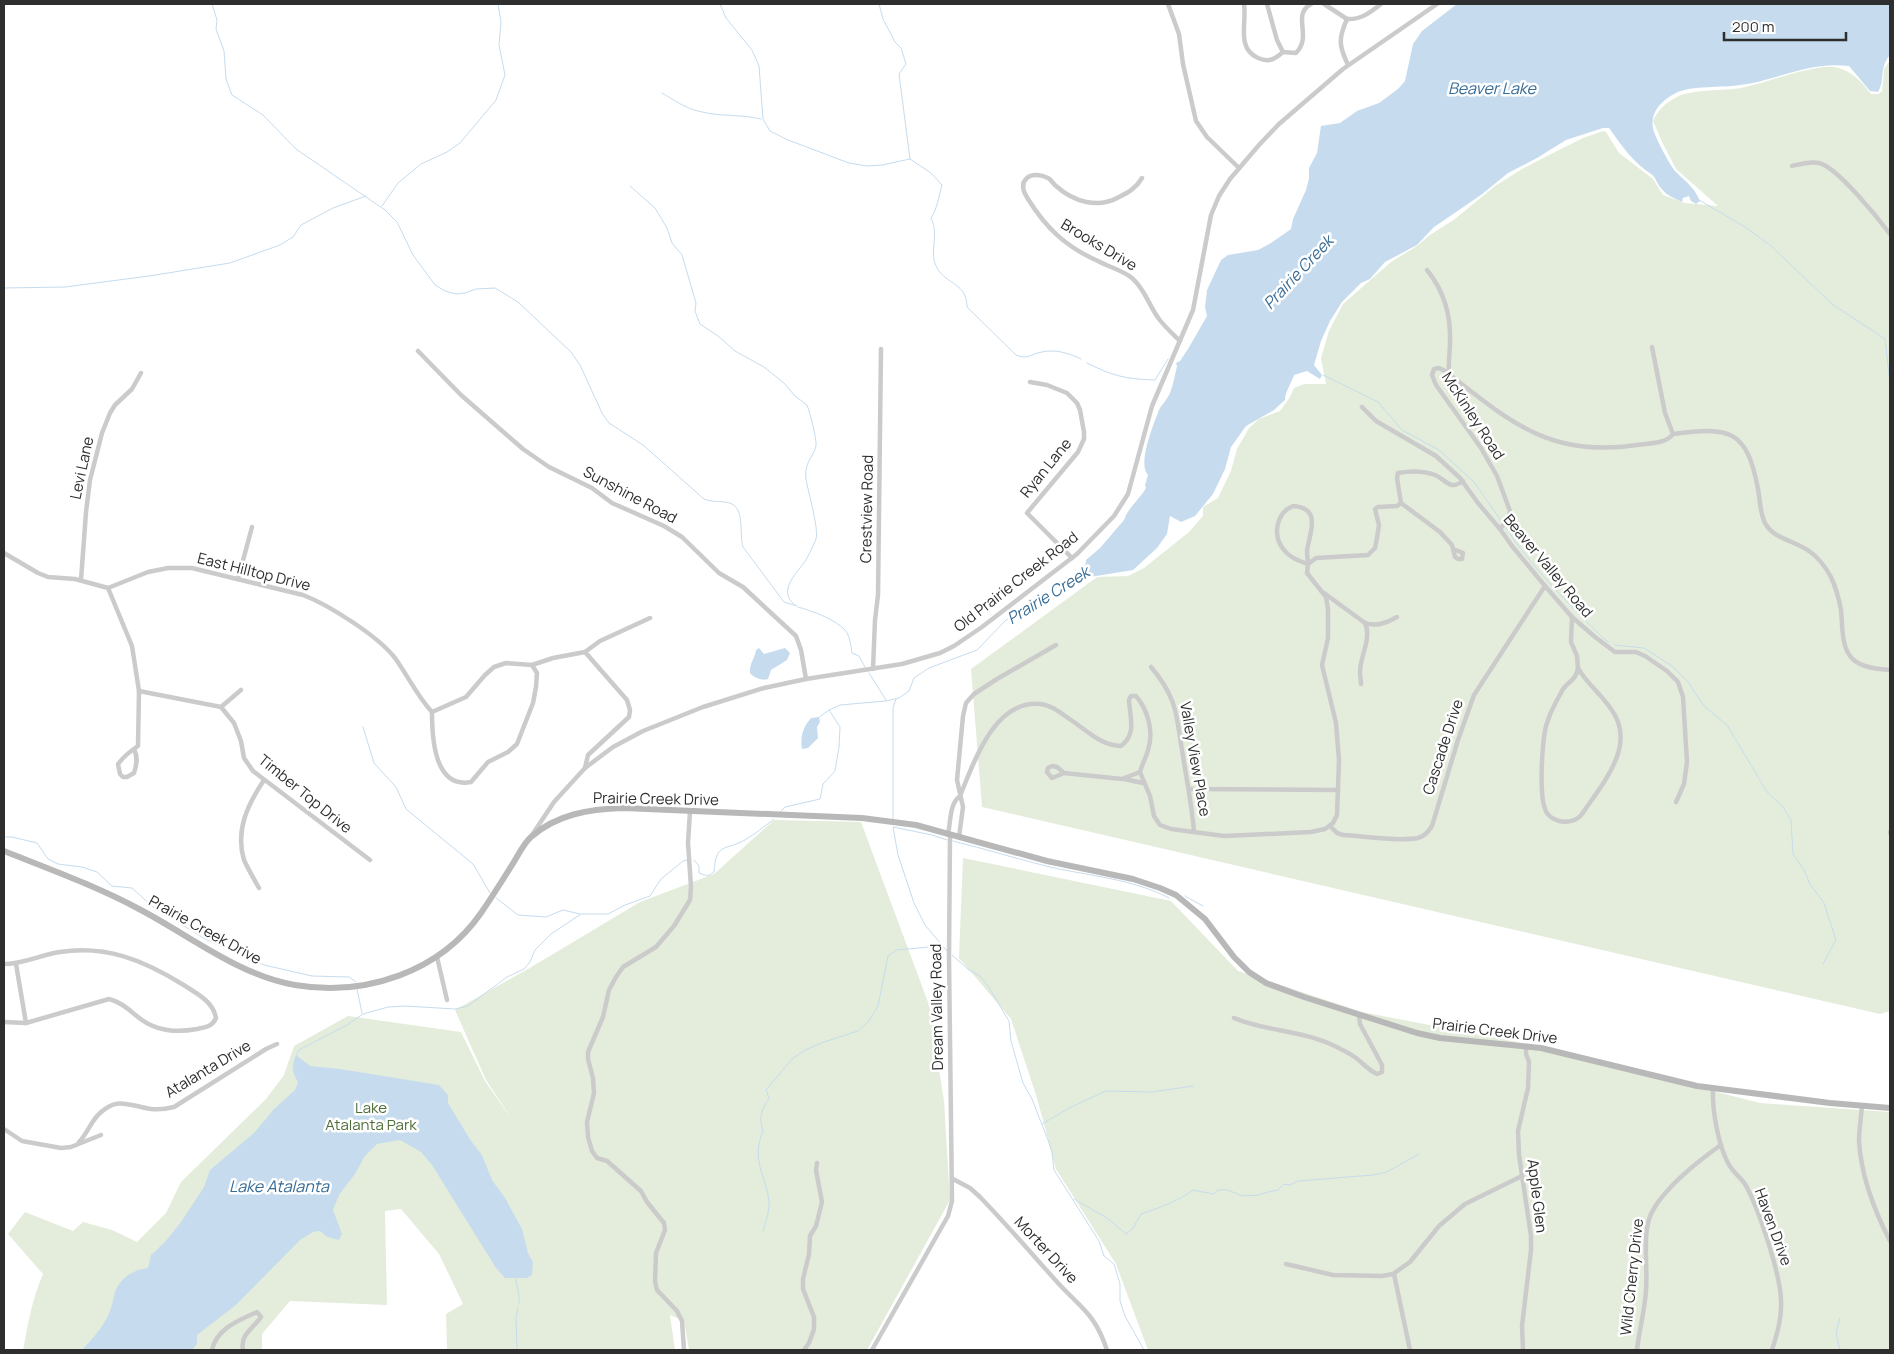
<svg xmlns="http://www.w3.org/2000/svg" width="1894" height="1354" font-family="Manrope,sans-serif">
<rect width="100%" height="100%" fill="#fff"/>
<!-- green -->
<g fill="#e4eddb">
<path d="M 1890,60 L 1890,1011 L 1880,1014 L 982,807 L 971,669 L 1097,577 L 1128,576 L 1144,568 L 1189,532 L 1203,516 L 1203,507 L 1218,498 L 1231,471 L 1237,449 L 1249,428 L 1259,419 L 1280,411 L 1290,397 L 1294,388 L 1304,384 L 1326,384 L 1321,358 L 1329,331 L 1343,304 L 1391,262 L 1417,246 L 1430,235 L 1455,219 L 1495,186 L 1522,169 L 1553,153 L 1583,138 L 1603,131 L 1606,132 L 1619,153 L 1653,179 L 1663,195 L 1685,203 L 1718,206 L 1676,169 L 1663,144 L 1653,121 C 1658,110 1665,103 1677,97 C 1692,89 1723,91 1741,88 C 1766,83 1811,65 1834,67 C 1850,69 1862,82 1871,94 L 1878,94 L 1882,91 L 1884,69 Z"/>
<path d="M 774,820 L 861,822 L 929,1005 L 944,1101 L 950,1200 L 867,1350 L 689,1350 L 684,1321 L 670,1315 L 675,1350 L 447,1350 L 446,1314 L 463,1304 L 439,1254 L 401,1209 L 385,1211 L 387,1305 L 290,1301 L 262,1334 L 262,1350 L 23,1350 C 28,1324 32,1299 43,1274 L 8,1234 L 25,1212 L 73,1231 L 83,1222 L 112,1230 L 137,1242 L 166,1213 L 181,1182 L 266,1099 L 284,1075 L 294,1046 L 348,1016 L 461,1032 L 485,1081 L 513,1121 L 486,1080 L 455,1010 L 528,969 L 640,902 L 714,874 Z"/>
<polygon points="963,858 1171,901 1238,971 1362,1012 1527,1044 1760,1103 1890,1112 1890,1350 1148,1350 1116,1264 1056,1169 1037,1098 1011,1019 959,958"/>
</g>
<!-- water -->
<g fill="#c6dcee">
<path d="M 1457,4 L 1890,4 L 1890,55 C 1879,67 1885,82 1878,92 L 1870,91 L 1849,66 C 1809,61 1778,80 1740,85 C 1722,88 1692,85 1676,93 C 1662,100 1650,112 1653,128 C 1654,136 1671,167 1676,172 C 1687,183 1694,187 1700,201 L 1696,204 L 1691,201 L 1689,196 L 1683,198 L 1682,202 C 1673,198 1666,195 1660,187 C 1657,183 1655,176 1651,174 C 1633,162 1621,145 1609,128 L 1603,128 L 1566,140 L 1537,158 L 1508,173 L 1481,195 L 1434,227 L 1417,245 L 1385,262 L 1370,279 L 1361,283 L 1342,302 L 1330,321 L 1321,341 L 1314,365 L 1322,375 L 1320,379 L 1307,371 L 1294,375 C 1291,384 1285,392 1285,400 L 1274,410 L 1246,426 L 1231,447 L 1225,469 L 1213,494 L 1195,516 L 1181,522 L 1170,516 L 1167,534 L 1157,548 L 1133,570 L 1084,578 L 1086,560 L 1100,548 L 1124,520 C 1127,509 1140,499 1146,488 L 1145,485 L 1148,475 C 1137,464 1154,423 1159,410 C 1162,404 1167,400 1170,393 C 1173,385 1175,375 1177,366 L 1176,363 L 1180,361 L 1188,349 L 1207,316 L 1205,307 L 1207,290 L 1221,260 L 1228,255 L 1258,250 L 1271,243 L 1291,229 L 1293,219 L 1306,190 L 1309,178 L 1309,168 L 1317,153 L 1321,126 L 1340,123 L 1357,111 L 1379,103 L 1398,89 L 1405,81 L 1413,44 L 1422,31 Z"/>
<path d="M 759,648 L 764,654 L 785,648 L 790,653 L 787,660 L 771,670 L 768,679 C 762,681 754,678 750,673 C 749,664 755,658 756,650 Z"/>
<path d="M 819,717 L 820,722 L 817,727 L 818,738 L 808,748 L 802,749 C 800,736 803,727 811,718 Z"/>
<path d="M 296,1055 L 310,1066 L 340,1069 L 439,1085 L 448,1095 L 448,1103 L 471,1141 L 482,1155 L 492,1180 L 505,1198 L 522,1229 L 528,1253 L 533,1262 L 532,1275 L 527,1278 L 505,1278 L 496,1268 L 432,1165 L 421,1152 L 400,1140 L 377,1144 L 365,1156 L 355,1174 L 339,1195 L 333,1210 L 342,1234 L 339,1240 L 327,1237 L 320,1231 L 313,1232 L 300,1240 L 236,1305 L 197,1335 L 197,1344 L 192,1350 L 82,1350 C 93,1338 106,1324 111,1308 C 113,1303 113,1297 115,1292 C 121,1277 133,1270 148,1268 L 151,1255 L 165,1242 L 181,1222 L 204,1187 L 210,1170 L 254,1133 L 274,1109 L 295,1090 L 298,1082 C 292,1072 291,1067 296,1055 Z"/>
</g>
<g fill="none" stroke-linecap="round" stroke-linejoin="round">
<!-- stream -->
<g stroke="#c6dcee" stroke-width="1">
<path d="M 212,4 L 217,20 L 216,29 L 224,51 L 226,79 L 232,95 L 263,115 L 296,149 L 385,210 L 397,222 L 413,255 L 435,285 L 445,291 L 456,294 L 465,293 L 476,289 L 495,288 L 518,302 L 571,352 L 580,365 L 602,413 L 609,423 L 643,445 L 704,499 C 713,503 724,500 732,504 C 745,511 739,535 743,547 L 784,602 L 797,606"/>
<polyline points="720,4 726,18 752,50 759,66 763,119 770,131 788,140 849,163 867,166 882,165 910,159"/>
<path d="M 879,4 L 883,19 L 895,42 L 901,48 L 906,64 L 899,74 L 910,159 L 931,173 L 942,185 C 939,195 937,210 931,218 C 940,235 928,253 937,268 C 947,285 967,283 967,307 L 1016,355 C 1028,360 1030,354 1042,352 C 1055,349 1069,353 1081,359"/>
<path d="M 662,93 C 674,100 685,108 698,111 C 719,117 741,114 761,119"/>
<path d="M 630,186 L 655,208 L 667,228 L 672,243 L 682,255 L 696,303 L 695,311 L 700,324 L 718,336 L 735,351 L 764,367 L 784,383 L 795,396 L 807,405 C 810,413 817,439 816,446 C 813,458 804,462 806,479 C 808,492 819,528 816,539 C 814,545 809,554 806,560 C 798,572 776,591 795,605"/>
<polyline points="1699,200 1745,227 1770,245 1832,304 1885,339 1890,384"/>
<polyline points="382,206 398,183 421,164 447,152 460,143 496,100 505,75 499,45 501,22 498,4"/>
<polyline points="4,288 65,287 149,276 230,263 280,245 293,237 301,225 333,208 366,196"/>
<path d="M 1087,363 C 1113,376 1125,379 1155,380 L 1168,359"/>
<polyline points="1323,375 1378,402 1402,430 1439,450 1474,482 1502,522"/>
<path d="M 1506,528 C 1533,569 1569,604 1604,639 L 1609,642"/>
<path d="M 798,607 C 812,611 835,619 845,630 C 850,636 851,646 852,653 L 859,656 L 865,667"/>
<polyline points="1615,645 1644,648 1672,666 1688,682 1704,706 1727,725 1767,792 1783,807 1791,820 1793,854 1804,870 1810,884 1824,903 1836,940 1823,964"/>
<polyline points="869,673 886,700"/>
<polyline points="818,718 829,710"/>
<polyline points="363,727 374,763 396,787 406,809 473,864 490,893"/>
<polyline points="780,812 785,807 820,799 823,784 835,771 839,747 840,727 829,710 840,705 886,701 899,698 909,691 914,678 929,668 977,650 1006,620 1085,569"/>
<polyline points="893,819 893,708 896,699"/>
<polyline points="4,837 12,837 37,843 48,859 58,864 82,867 97,872 112,886 132,888 153,907 205,939 264,965 312,976 349,977 356,982"/>
<polyline points="947,840 932,835 893,827 898,855 914,903 925,925 947,951"/>
<path d="M 953,841 C 986,849 1017,859 1050,867 C 1090,876 1133,879 1169,898"/>
<path d="M 694,860 L 699,866 L 699,873 L 708,876 L 714,872 C 716,842 725,851 745,840 C 755,834 765,826 774,819"/>
<polyline points="1185,896 1203,906"/>
<polyline points="496,898 518,915 546,917 563,910 580,914"/>
<polyline points="952,955 969,970 980,976 988,986 1009,1021 1011,1041 1023,1083 1032,1099 1048,1140 1052,1152 1054,1170 1099,1241 1104,1256 1114,1264 1120,1284 1120,1301 1125,1316 1144,1350"/>
<polyline points="357,989 362,1013"/>
<polyline points="296,1056 299,1050 347,1025 363,1014 388,1007 405,1006 455,1009 468,1006 507,977 524,969 530,962 535,950 551,934 581,914 608,914 625,905 650,896 661,879 683,861 687,860"/>
<polyline points="1042,1124 1071,1107 1106,1091 1152,1092 1193,1086"/>
<path d="M 1074,1199 L 1107,1218 L 1126,1234 L 1133,1228 L 1141,1214 C 1158,1208 1179,1201 1193,1190 L 1213,1194 C 1222,1185 1232,1192 1242,1196 C 1248,1194 1253,1197 1258,1195 C 1265,1193 1271,1191 1278,1190 L 1284,1184 L 1290,1185 L 1298,1181 L 1373,1175 L 1387,1172 L 1419,1154"/>
<path d="M 763,1231 C 765,1224 768,1215 769,1208 C 770,1179 749,1164 763,1131 C 758,1117 762,1110 769,1098 L 766,1090 L 792,1059 L 805,1050 L 824,1042 L 858,1031 L 869,1021 L 878,1006 L 888,956 L 896,950 L 941,946"/>
<polyline points="515,1277 519,1295 519,1303"/>
<polyline points="517,1350 516,1317 518,1308"/>
<polyline points="1840,1350 1836,1333 1840,1318"/>
</g>
<!-- street -->
<g stroke="#cbcbcb" stroke-width="4.5">
<polyline points="1168,4 1179,34 1183,64 1196,121 1207,137 1239,168"/>
<path d="M 1244,4 C 1247,23 1236,48 1258,58 C 1269,63 1275,59 1283,52"/>
<path d="M 1267,4 L 1277,40 L 1283,52 L 1296,53 C 1313,36 1291,15 1311,4"/>
<polyline points="1324,4 1347,19"/>
<path d="M 1347,19 C 1338,39 1339,46 1348,65"/>
<path d="M 1347,19 C 1361,20 1371,12 1381,4"/>
<path d="M 1792,166 C 1800,164 1810,161 1819,163 C 1837,167 1878,218 1890,234"/>
<path d="M 1142,178 C 1136,188 1129,192 1119,197 C 1098,209 1074,202 1056,186 C 1053,184 1052,180 1048,178 C 1042,175 1032,173 1027,178 C 1020,184 1024,193 1028,199 C 1046,228 1066,247 1098,261 C 1109,267 1122,270 1132,278 C 1145,289 1149,306 1159,319 C 1165,327 1173,334 1180,341"/>
<path d="M 1427,270 C 1444,291 1451,316 1450,342 C 1450,353 1448,363 1449,373"/>
<polyline points="1652,347 1665,413 1673,434"/>
<polyline points="418,351 461,395 523,449 549,467 592,488 612,503 664,526 682,537 719,573 743,587 796,636 801,650 806,679"/>
<polyline points="1030,382 1047,385 1067,393 1077,403 1080,410 1084,432 1084,439 1078,452 1027,513 1072,558"/>
<polyline points="1362,407 1376,421 1436,456 1460,478 1478,503 1500,529 1512,546 1545,586 1572,617 1595,637 1615,652 1636,652 1645,656 1667,671 1678,682 1683,697 1687,762 1684,784 1676,802"/>
<path d="M 1673,434 C 1730,426 1747,430 1758,489 C 1760,500 1760,513 1765,523 C 1773,539 1796,541 1809,551 C 1818,557 1826,568 1831,577 C 1836,588 1839,599 1841,610 C 1843,629 1840,655 1860,664 C 1870,669 1880,669 1890,670"/>
<polyline points="1401,503 1440,532 1452,545 1455,557 1458,559 1462,559 1463,553 1453,549"/>
<path d="M 1401,503 L 1397,478 L 1398,473 C 1409,471 1424,471 1435,475 C 1447,480 1449,491 1463,481"/>
<path d="M 1293,506 C 1323,508 1309,534 1307,551 C 1307,556 1308,560 1308,564 C 1300,561 1290,558 1284,550 C 1272,536 1276,513 1293,506 Z"/>
<path d="M 1500,529 L 1508,519 L 1510,511 L 1497,476 L 1481,448 L 1436,385 L 1432,375 L 1434,369 L 1439,368 L 1445,371 C 1510,422 1550,458 1637,445 C 1649,443 1666,444 1673,434"/>
<path d="M 4,553 L 38,573 L 48,577 L 75,579 L 108,588 L 148,572 L 168,568 L 192,568 L 303,595 C 329,605 378,636 395,658 C 408,676 417,696 432,712"/>
<polyline points="238,579 252,527"/>
<polyline points="81,580 86,512 90,480 102,433 110,413 115,405 132,389 141,373"/>
<path d="M 108,588 L 132,646 L 139,691 L 138,746 C 129,752 124,756 118,764 L 120,774 L 123,777 L 127,777 L 134,773 C 137,764 138,757 134,749"/>
<path d="M 1324,593 L 1365,623 C 1372,639 1360,656 1360,672 C 1360,676 1361,680 1361,684"/>
<polyline points="1572,617 1571,642 1577,656 1578,668"/>
<path d="M 1365,623 C 1376,627 1386,623 1397,617"/>
<polyline points="585,652 627,700 630,710 629,717 588,755 585,768"/>
<path d="M 1151,667 C 1179,700 1176,717 1183,756 C 1187,782 1192,806 1194,832"/>
<path d="M 1578,668 C 1587,684 1601,694 1611,709 C 1638,745 1602,784 1582,814 C 1577,821 1567,823 1559,821 C 1553,819 1547,816 1545,809 C 1539,794 1542,743 1546,726 C 1548,719 1552,709 1556,702 C 1558,698 1561,693 1563,689 C 1570,680 1576,680 1578,668 Z"/>
<polyline points="873,669 875,620 878,595 881,349"/>
<polyline points="139,691 221,707 234,723 241,741 244,758 253,771 370,860"/>
<polyline points="221,707 241,690"/>
<polyline points="432,712 466,697 485,675 494,667 506,663 532,665 553,658 585,652 600,641 650,618"/>
<path d="M 432,712 C 432,737 434,789 471,782 L 488,762 L 508,752 L 517,744 L 533,703 L 536,687 L 537,673 L 532,665"/>
<polyline points="1064,773 1052,778 1047,772 1048,768 1052,766 1057,767 1064,773 1122,779 1140,772"/>
<polyline points="1124,779 1143,783"/>
<polyline points="1190,789 1338,790"/>
<path d="M 1330,826 L 1337,833 L 1343,835 C 1363,836 1398,842 1418,838 C 1425,836 1428,832 1432,826 L 1458,740 L 1474,695 L 1545,586"/>
<polyline points="1890,832 1890,833"/>
<path d="M 948,834 C 951,822 949,804 960,796 C 974,762 994,700 1040,704 C 1053,705 1064,716 1074,722 C 1088,732 1103,746 1121,746 C 1137,734 1130,718 1129,700 L 1131,696 L 1136,696 C 1148,710 1154,732 1148,750 C 1146,758 1142,764 1140,772 L 1150,796 L 1154,816 L 1160,825 L 1171,829 L 1224,836 L 1311,832 L 1325,829 L 1333,823 L 1337,815 L 1339,760 L 1336,723 L 1322,665 L 1328,638 L 1328,609 L 1326,597 L 1307,573 L 1308,564 L 1316,558 L 1368,555 L 1375,548 L 1377,538 L 1379,525 L 1375,509 L 1378,507 L 1397,506 L 1401,503"/>
<polyline points="532,835 554,802 585,768 613,747 643,731 703,707 764,688 806,679 902,664 940,653 954,646 982,627 1077,554 1114,516 1128,494 1152,406 1193,310 1211,215 1219,196 1230,179 1259,145 1279,124 1343,69 1437,4"/>
<polyline points="959,837 963,807 957,780 963,716 966,703 974,694 997,679 1056,645"/>
<path d="M 259,888 C 254,879 248,869 244,860 C 235,830 248,804 264,780"/>
<polyline points="437,957 447,1000"/>
<path d="M 4,964 C 23,964 40,955 60,952 C 106,945 143,960 182,984 C 196,993 213,1001 216,1018 C 212,1027 206,1027 197,1029 C 176,1033 155,1031 138,1017 C 128,1009 121,1002 109,999 L 26,1023 L 4,1022"/>
<polyline points="16,964 26,1023"/>
<path d="M 1234,1018 C 1264,1031 1298,1030 1328,1043 C 1337,1047 1348,1052 1356,1058 C 1363,1063 1368,1070 1377,1074 L 1382,1072 L 1382,1065 L 1360,1024 L 1359,1015"/>
<path d="M 1713,1088 C 1712,1110 1718,1144 1728,1163 C 1732,1171 1740,1177 1745,1184 C 1758,1206 1781,1276 1781,1301 C 1782,1318 1777,1334 1772,1350"/>
<path d="M 1862,1106 C 1861,1118 1859,1130 1859,1141 C 1861,1175 1875,1212 1890,1241"/>
<polyline points="4,1129 22,1141 61,1148 71,1147 101,1135"/>
<path d="M 79,1142 C 87,1134 91,1121 100,1113 C 118,1096 130,1106 151,1109 C 159,1110 166,1109 174,1107 L 266,1049 L 277,1044"/>
<path d="M 953,1179 L 970,1188 L 980,1197 C 1007,1225 1032,1254 1058,1283 C 1082,1309 1095,1314 1107,1350"/>
<polyline points="1286,1264 1333,1275 1382,1276 1393,1274 1410,1262 1439,1226 1465,1204 1522,1176"/>
<polyline points="1394,1274 1410,1350"/>
<path d="M 212,1350 C 217,1328 238,1321 257,1312 L 261,1317 C 253,1329 240,1334 243,1350"/>
<polyline points="684,1350 682,1321 677,1311 657,1290 655,1281 656,1253 665,1230 664,1223 647,1202 641,1191 607,1161 597,1158 592,1151 588,1137 587,1122 594,1093 593,1078 588,1059 588,1052 603,1017 609,990 616,977 623,967 656,947 674,926 690,900 691,887 688,843 690,811"/>
<polyline points="804,1350 809,1343 814,1329 814,1317 803,1289 803,1279 809,1254 810,1236 816,1226 822,1202 816,1170 817,1163"/>
<polyline points="872,1350 948,1216 952,1201 949,958 950,835"/>
<polyline points="1523,1350 1522,1326 1531,1250 1531,1236 1519,1155 1518,1131 1528,1088 1529,1062 1526,1054 1526,1046"/>
<path d="M 1637,1350 C 1639,1330 1645,1310 1646,1290 C 1648,1268 1642,1233 1651,1214 C 1663,1189 1698,1161 1721,1145"/>
</g>
<!-- secondary -->
<path stroke="#b8b8b8" stroke-width="6" d="M 4,851 C 49,869 96,886 139,909 C 189,935 238,975 295,985 C 365,997 440,972 481,913 C 492,897 502,881 512,865 C 518,856 523,844 531,837 C 557,814 590,809 623,808 L 862,818 L 916,825 L 1047,861 L 1133,879 L 1160,888 L 1176,895 L 1205,919 L 1234,957 L 1249,972 L 1266,983 L 1304,997 L 1417,1033 L 1440,1038 L 1541,1048 L 1697,1086 L 1830,1103 L 1890,1108"/>
</g>
<g text-anchor="middle" stroke-width="5" stroke-linejoin="round" paint-order="stroke">
<!-- street labels -->
<g font-size="15" fill="#2e2e2e" stroke="#fff">
<text transform="translate(1099 245) rotate(31)" y="5">Brooks Drive</text>
<text transform="translate(1473 416) rotate(57)" y="5">McKinley Road</text>
<text transform="translate(82 468) rotate(-78)" y="5">Levi Lane</text>
<text transform="translate(1046 468) rotate(-51)" y="5">Ryan Lane</text>
<text transform="translate(630 495) rotate(28)" y="5">Sunshine Road</text>
<text transform="translate(867 509) rotate(-89)" y="5">Crestview Road</text>
<text transform="translate(1548 566) rotate(50)" y="5">Beaver Valley Road</text>
<text transform="translate(254 572) rotate(14)" y="5">East Hilltop Drive</text>
<text transform="translate(1016 582) rotate(-38)" y="5">Old Prairie Creek Road</text>
<text transform="translate(1443 747) rotate(-72)" y="5">Cascade Drive</text>
<text transform="translate(1195 759) rotate(80)" y="5">Valley View Place</text>
<text transform="translate(305 794) rotate(39)" y="5">Timber Top Drive</text>
<text transform="translate(656 799) rotate(1)" y="5">Prairie Creek Drive</text>
<text transform="translate(205 930) rotate(29)" y="5">Prairie Creek Drive</text>
<text transform="translate(937 1007) rotate(-91)" y="5">Dream Valley Road</text>
<text transform="translate(1495 1031) rotate(7)" y="5">Prairie Creek Drive</text>
<text transform="translate(208 1069) rotate(-31)" y="5">Atalanta Drive</text>
<text transform="translate(1537 1196) rotate(83)" y="5">Apple Glen</text>
<text transform="translate(1773 1227) rotate(70)" y="5">Haven Drive</text>
<text transform="translate(1046 1250) rotate(47)" y="5">Morter Drive</text>
<text transform="translate(1632 1277) rotate(-84)" y="5">Wild Cherry Drive</text>
</g>
<!-- park labels -->
<g font-size="15" fill="#4f6d39" stroke="#fff">
<text x="371" y="1113">Lake<tspan x="371" dy="17">Atalanta Park</tspan></text>
</g>
<!-- water labels -->
<g font-size="16" font-style="italic" fill="#376c96" stroke="#fff">
<text x="1492" y="94">Beaver Lake</text>
<text transform="translate(1298 272) rotate(-47)" y="6">Prairie Creek</text>
<text transform="translate(1048 595) rotate(-32)" y="6">Prairie Creek</text>
<text x="279" y="1192">Lake Atalanta</text>
</g>
</g>
<!-- border -->
<rect width="1894" height="1354" fill="none" stroke="#2e2e2e" stroke-width="10"/>
<!-- scale -->
<path d="M1724 32v8h122v-8" fill="none" stroke="#2e2e2e" stroke-width="2.5"/>
<text x="1732" y="32" font-size="15" fill="#2e2e2e" stroke="#ffffff" stroke-width="4" paint-order="stroke">200 m</text>
</svg>
